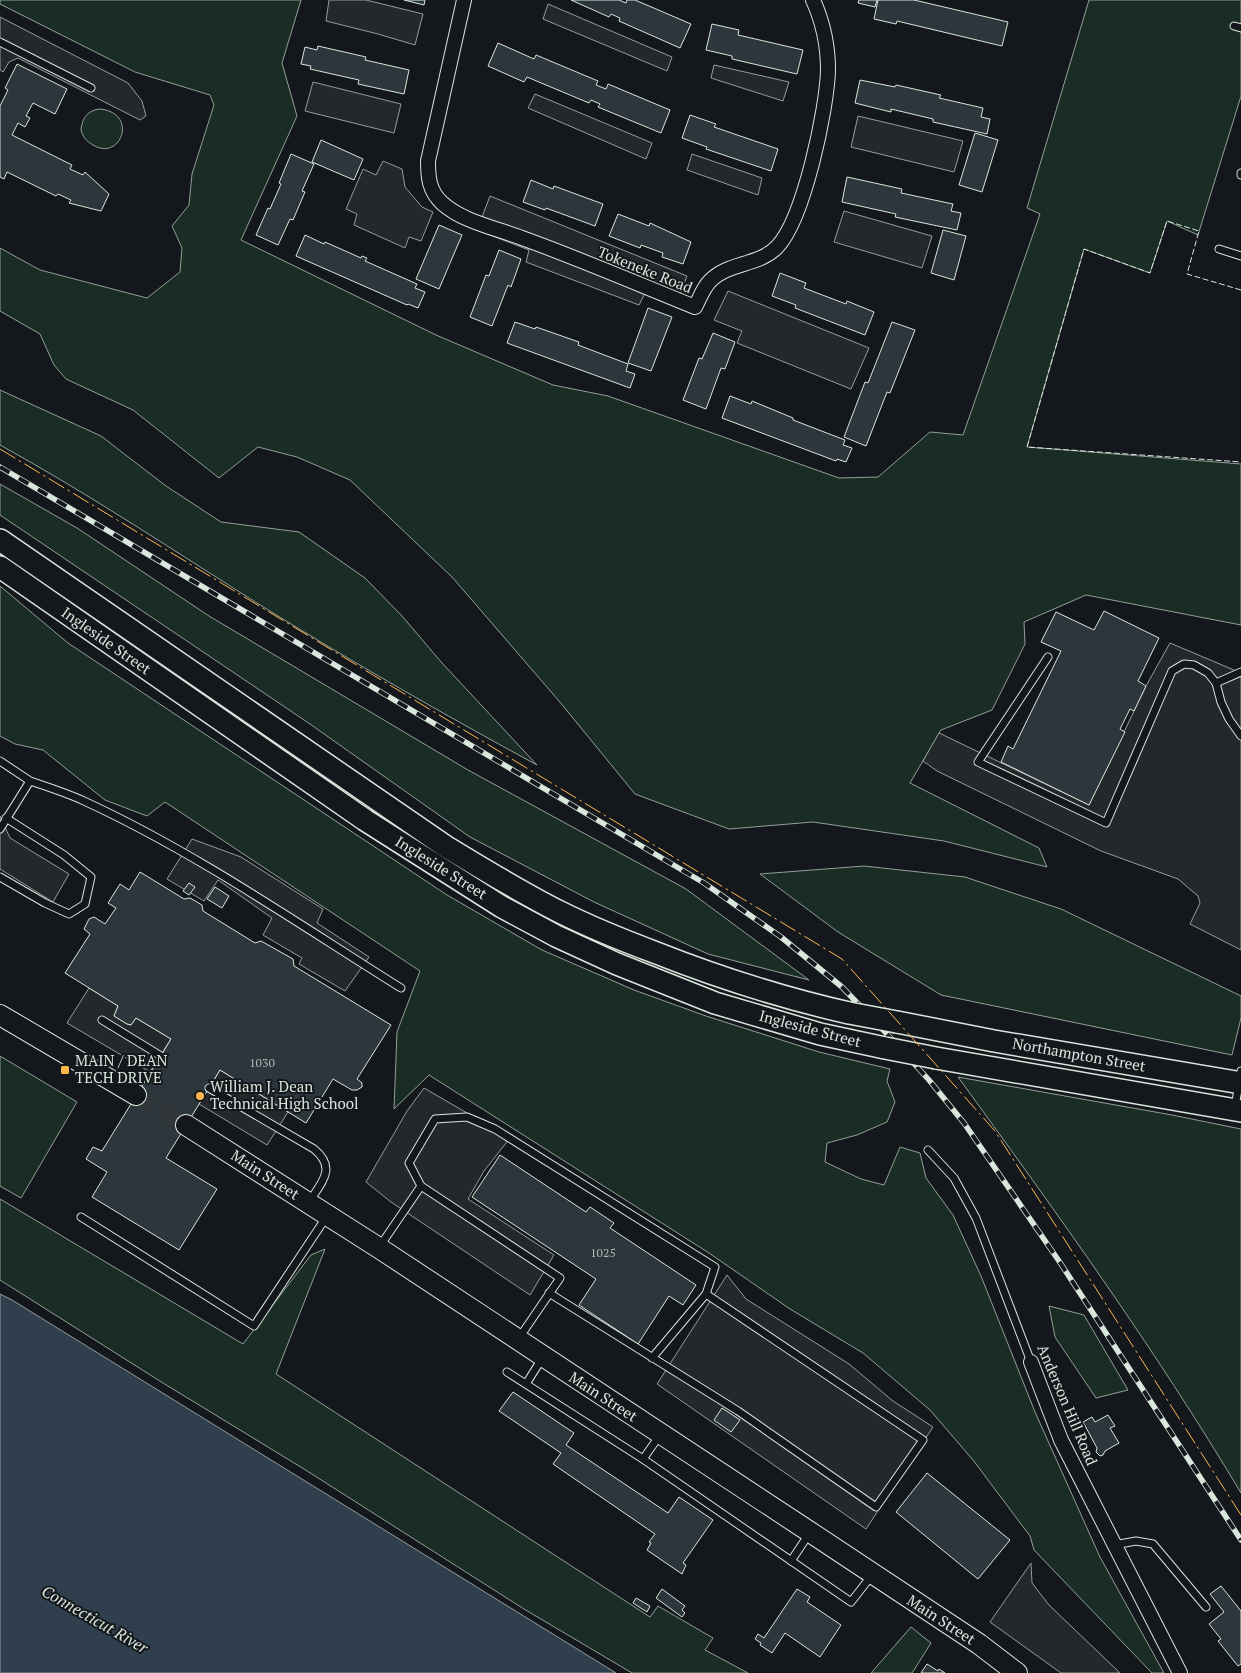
<svg xmlns="http://www.w3.org/2000/svg" width="1241" height="1673" font-family="'PT Serif',serif">
<rect width="100%" height="100%" fill="#14181c"/>
<!-- green -->
<g fill="#1a2d24" stroke="#939e99">
<polygon points="0,0 301,0 282,63 297,116 241,240 436,335 553,385 608,396 839,478 878,477 930,432 963,435 1040,214 1027,208 1089,0 1241,0 1241,96 1198,235 1167,221 1150,273 1084,249 1027,447 1241,464 1241,625 1086,595 1024,622 1025,644 992,710 941,730 910,783 1039,848 1047,867 944,841 813,822 729,829 635,794 559,701 452,577 350,480 297,457 258,447 219,478 133,410 66,379 54,365 40,334 0,311 0,248 40,270 147,298 180,272 182,248 172,226 189,205 192,174 214,105 210,95 135,72 0,4"/>
<path d="M 100,109 C 139,113 121,162 93,145 C 86,141 83,137 81,130 C 82,118 88,110 100,109 Z"/>
<path d="M 0,390 L 101,436 L 166,486 L 221,522 L 299,532 L 365,578 L 402,616 L 442,663 L 537,765 C 445,715 354,663 265,608 C 177,553 91,495 0,445 Z"/>
<polygon points="0,484 77,528 209,616 468,770 686,889 809,980 708,954 594,902 470,837 310,724 0,515"/>
<polygon points="0,586 68,643 447,895 542,950 634,990 706,1016 819,1052 890,1069 887,1081 895,1102 887,1122 857,1135 827,1143 825,1162 861,1179 884,1185 900,1147 920,1153 926,1178 953,1215 981,1276 1035,1412 1100,1557 1164,1673 1152,1673 1034,1550 1030,1536 973,1460 930,1410 863,1353 790,1309 709,1253 429,1075 394,1109 397,1032 420,971 165,802 147,816 105,800 43,750 15,744 0,736"/>
<polygon points="864,866 965,877 1061,909 1241,996 1241,1018 1232,1055 941,995 838,932 760,874"/>
<polygon points="0,1056 77,1102 21,1198 0,1186"/>
<path d="M 958,1077 L 1172,1115 L 1241,1129 L 1241,1493 C 1155,1349 1057,1213 958,1077 Z"/>
<polygon points="0,1199 243,1344 311,1255 325,1249 276,1374 650,1617 658,1606 713,1638 705,1650 748,1673 632,1673 524,1609 304,1469 163,1383 0,1280"/>
<polygon points="1049,1306 1084,1315 1128,1390 1096,1398 1055,1337"/>
<polygon points="911,1627 931,1643 912,1673 871,1673"/>
</g>
<!-- parking -->
<g fill="#24282b" stroke="#939e99">
<polygon points="329,0 366,0 423,14 415,45 378,34 326,21"/>
<polygon points="548,4 672,57 667,71 543,19"/>
<polygon points="0,17 128,83 142,101 146,116 140,120 18,58 9,62 3,72 0,70"/>
<polygon points="714,65 789,82 783,101 711,78"/>
<polygon points="313,82 401,104 394,133 305,111"/>
<polygon points="535,94 652,143 646,159 528,108"/>
<polygon points="858,116 963,141 954,172 851,147"/>
<polygon points="692,154 762,178 758,195 687,170"/>
<polygon points="383,161 402,169 405,187 422,207 433,212 421,241 409,237 405,248 354,225 357,214 346,209 363,169 376,175"/>
<polygon points="490,196 687,276 676,305 645,293 639,305 526,262 529,250 477,230"/>
<polygon points="844,211 932,236 922,268 834,242"/>
<polygon points="728,291 869,348 851,389 737,343 742,331 714,320"/>
<polygon points="1170,643 1241,673 1241,950 1190,924 1200,903 1198,896 1178,879 1101,851 937,771 923,761 939,733 1089,805 1146,686"/>
<polygon points="0,816 10,838 69,874 53,902 0,869"/>
<polygon points="192,839 241,857 323,909 317,923 369,957 345,991 299,964 302,958 263,935 272,918 218,880 204,901 167,879"/>
<polygon points="89,988 118,1006 114,1016 127,1024 131,1025 136,1018 171,1039 150,1072 67,1023"/>
<polygon points="220,1070 288,1112 267,1145 199,1104"/>
<polygon points="424,1088 510,1138 484,1171 468,1199 554,1255 530,1295 391,1202 366,1182 407,1111"/>
<polygon points="727,1275 746,1299 849,1364 893,1401 933,1427 866,1529 657,1384"/>
<polygon points="1031,1563 1032,1583 1049,1605 1120,1673 1061,1673 990,1622"/>
</g>
<!-- water -->
<polygon fill="#2f3f4d" stroke="#939e99" points="0,1294 12,1300 616,1673 0,1673"/>
<!-- building -->
<g fill="#2c363c" stroke="#d8e6dc">
<polygon points="404,0 425,0 424,5"/>
<polygon points="571,0 619,0 626,3 627,0 635,0 691,24 680,48 619,21 620,18 611,14 609,17"/>
<polygon points="859,0 877,0 875,7 858,3"/>
<polygon points="878,0 914,0 1008,22 1002,46 897,21 896,24 874,19"/>
<polygon points="712,24 739,30 738,35 803,50 797,74 732,59 732,56 706,50"/>
<polygon points="498,43 534,59 536,55 598,81 596,85 606,89 608,84 670,110 661,133 598,107 600,104 591,100 589,103 527,77 524,82 488,66"/>
<polygon points="318,46 366,57 365,60 409,70 404,94 358,84 359,80 310,69 311,66 301,64 305,47 317,50"/>
<polygon points="17,64 67,89 55,114 33,103 26,116 30,118 25,127 18,123 12,135 72,165 70,169 83,175 85,172 109,194 101,211 69,203 71,200 58,194 56,196 7,172 4,179 0,177 0,106 8,90 5,88"/>
<polygon points="860,80 895,87 896,85 941,95 939,98 983,108 981,117 990,119 987,134 933,122 933,119 891,109 891,112 855,103"/>
<polygon points="690,115 716,124 714,127 778,149 771,171 706,149 707,147 682,138"/>
<polygon points="975,133 998,140 982,192 959,185"/>
<polygon points="321,140 363,159 354,180 312,162"/>
<polygon points="291,154 314,164 302,191 305,192 293,220 290,219 278,245 256,235 268,208 270,209 281,184 279,183"/>
<polygon points="847,177 902,189 901,193 953,204 951,211 961,213 957,230 895,217 896,214 842,202"/>
<polygon points="531,180 553,189 554,186 603,204 595,226 546,208 545,210 523,202"/>
<polygon points="618,214 649,226 650,223 691,242 683,264 662,257 663,253 641,245 640,248 609,236"/>
<polygon points="439,225 462,235 439,289 416,279"/>
<polygon points="943,230 966,236 954,280 931,273"/>
<polygon points="305,235 324,244 325,242 361,258 362,256 367,258 365,261 417,284 415,288 425,292 418,308 408,304 407,305 296,256"/>
<polygon points="499,250 521,259 511,287 508,285 492,326 470,317 486,275 489,276"/>
<polygon points="780,273 806,283 804,288 846,304 847,301 874,312 865,335 795,308 796,305 772,296"/>
<polygon points="648,308 672,317 651,371 628,363"/>
<polygon points="515,322 535,329 536,327 579,342 578,345 628,364 626,371 635,374 630,388 507,343"/>
<polygon points="892,322 915,330 890,393 887,392 866,446 844,437 865,382 868,383"/>
<polygon points="713,333 735,342 725,369 721,368 706,409 683,400 699,358 702,359"/>
<polygon points="730,396 751,404 752,401 793,418 793,420 845,440 843,445 852,448 846,462 837,459 836,461 722,418"/>
<polygon points="1104,611 1159,638 1138,681 1146,686 1134,711 1130,709 1120,729 1125,732 1089,805 1001,762 1008,746 1013,749 1061,651 1041,642 1056,612 1094,630"/>
<polygon points="140,872 184,899 190,898 202,905 203,911 255,943 261,941 293,959 294,966 391,1025 357,1079 362,1083 362,1087 357,1090 352,1090 333,1079 306,1123 220,1070 166,1158 217,1189 179,1250 92,1197 107,1172 86,1159 93,1147 102,1151 171,1039 136,1018 131,1025 127,1024 114,1016 118,1006 65,973 90,934 84,929 89,919 94,917 105,924 116,908 108,903 120,884 129,890"/>
<polygon points="189,883 195,887 189,895 183,891"/>
<polygon points="215,887 229,896 222,908 207,899"/>
<polygon points="500,1155 586,1212 590,1207 614,1223 610,1228 696,1285 683,1305 669,1296 638,1344 579,1305 596,1279 472,1197"/>
<polygon points="513,1392 574,1433 566,1445 668,1513 679,1497 713,1520 683,1563 686,1565 682,1574 647,1550 651,1543 649,1542 655,1534 553,1464 561,1453 499,1411"/>
<polygon points="722,1408 740,1420 731,1432 714,1420"/>
<polygon points="1108,1415 1115,1426 1110,1428 1119,1443 1105,1451 1103,1455 1100,1456 1096,1452 1097,1448 1083,1422 1092,1417 1095,1422"/>
<polygon points="927,1473 1010,1540 978,1579 896,1512"/>
<polygon points="1221,1586 1241,1611 1241,1664 1238,1666 1218,1641 1221,1639 1209,1624 1224,1612 1210,1594"/>
<polygon points="662,1589 685,1606 682,1610 685,1613 682,1617 656,1598"/>
<polygon points="797,1589 810,1597 807,1602 841,1625 820,1657 785,1633 772,1653 760,1645 761,1643 755,1639 758,1634 764,1638"/>
<polygon points="636,1598 650,1606 647,1612 633,1603"/>
<polygon points="927,1664 938,1671 939,1669 945,1673 921,1673"/>
</g>
<g fill="none" stroke-linecap="round" stroke-linejoin="round">
<!-- secondary-tunnel -->
<polyline stroke="#313739" stroke-width="20" stroke-dasharray="20 10" stroke-linecap="butt" points="136,1095 186,1125"/>
<defs>
<g id="lane">
<polyline points="1234,26 1241,28"/>
<polyline points="0,42 91,88"/>
<polyline points="1241,173 1241,175"/>
<polyline points="1219,249 1241,256"/>
<polyline points="1048,657 978,762 1106,823 1172,671 1184,664 1194,665 1208,673 1216,683 1221,702 1229,719 1241,736"/>
<polyline points="1216,683 1241,672"/>
<polyline points="0,761 30,781"/>
<path d="M 0,829 L 30,781 C 48,787 67,793 84,801 C 195,852 297,923 401,988"/>
<polyline points="0,877 45,903 69,914 85,904 91,877 64,855 6,818"/>
<polyline points="102,1020 161,1056"/>
<path d="M 209,1088 L 314,1149 C 337,1168 322,1182 309,1202"/>
<polyline points="1235,1107 1241,1071"/>
<polyline points="928,1150 954,1178 976,1218 1031,1362"/>
<polyline points="421,1186 409,1163 435,1119 467,1117 495,1129 715,1267 706,1294"/>
<polyline points="81,1217 254,1326 327,1216"/>
<polyline points="380,1246 421,1186 560,1278 519,1338"/>
<polyline points="549,1293 738,1411 876,1507 923,1440 706,1294 652,1358"/>
<polyline points="507,1372 643,1459"/>
<polyline points="526,1384 543,1357"/>
<polyline points="660,1435 643,1459 851,1602 872,1575"/>
<polyline points="1114,1545 1136,1541 1153,1544 1206,1607"/>
<polyline points="791,1561 809,1534"/>
</g>
<g id="street">
<path d="M 464,0 L 428,161 C 428,177 429,191 442,203 C 463,222 496,228 522,238 C 580,259 638,284 695,307 C 700,298 703,288 710,281 C 728,262 759,266 777,247 C 804,219 827,109 828,70 C 828,46 823,22 813,0"/>
<polyline points="1031,1362 1061,1440 1180,1673"/>
</g>
<g id="secondary">
<polyline points="0,1015 136,1095"/>
<polyline points="186,1125 379,1248 810,1532 979,1644 1017,1673"/>
</g>
<g id="primary">
<path d="M 0,540 L 445,846 C 483,869 520,892 560,912 C 590,927 622,940 654,952 C 717,977 783,998 849,1013"/>
<polyline points="0,567 365,820 502,907 556,936 617,964 715,1003 820,1034 885,1048"/>
<polyline points="897,1022 994,1041 1241,1083"/>
<polyline points="936,1058 1241,1111"/>
</g>
</defs>
<!-- lane casing -->
<use href="#lane" stroke="#d8e6dc" stroke-width="9"/>
<!-- street casing -->
<use href="#street" stroke="#d8e6dc" stroke-width="16"/>
<!-- secondary casing -->
<use href="#secondary" stroke="#d8e6dc" stroke-width="22"/>
<!-- primary casing -->
<use href="#primary" stroke="#d8e6dc" stroke-width="24"/>
<!-- lane -->
<use href="#lane" stroke="#14181c" stroke-width="7"/>
<!-- street -->
<use href="#street" stroke="#14181c" stroke-width="14"/>
<!-- secondary -->
<use href="#secondary" stroke="#14181c" stroke-width="20"/>
<!-- primary -->
<use href="#primary" stroke="#14181c" stroke-width="21"/>
<defs>
<polyline id="rail" points="0,467 704,883 781,937 842,987 887,1034 929,1080 964,1123 1059,1261 1241,1540"/>
</defs>
<!-- rail casing -->
<use href="#rail" stroke="#d8e6dc" stroke-width="5.5"/>
<!-- rail -->
<use href="#rail" stroke="#14181c" stroke-width="4" stroke-dasharray="11" stroke-linecap="butt"/>
<defs>
<g id="primary-bridge">
<polyline points="849,1013 897,1022"/>
<polyline points="885,1048 936,1058"/>
</g>
</defs>
<!-- primary-bridge casing -->
<use href="#primary-bridge" stroke="#d8e6dc" stroke-width="24" stroke-linecap="butt"/>
<!-- primary-bridge -->
<use href="#primary-bridge" stroke="#14181c" stroke-width="21"/>
<!-- fence -->
<polyline stroke="#d8e6dc" stroke-width="1" stroke-dasharray="6 2.5" stroke-linecap="butt" points="1241,290 1187,274 1199,231 1167,221 1150,273 1084,249 1027,447 1241,462"/>
<!-- power -->
<polyline stroke="#ffb74d" stroke-width="1" stroke-dasharray="18 4 2.5 4" stroke-linecap="butt" points="0,449 842,959 995,1131 1241,1515"/>
</g>
<!-- markers -->
<g fill="#ffb74d" stroke="#14181c" stroke-width="2">
<rect x="60" y="1065" width="10" height="10" rx="2.5"/>
<circle cx="200" cy="1096" r="5"/>
</g>
<g text-anchor="middle" stroke-width="4" stroke-linejoin="round" paint-order="stroke">
<!-- number labels -->
<g font-size="12" fill="#adbab4">
<text x="262" y="1067">1030</text>
<text x="603" y="1257">1025</text>
</g>
<!-- street labels -->
<g font-size="15" fill="#d8e6dc" stroke="#14181c">
<text transform="translate(645 270) rotate(22)" y="5">Tokeneke Road</text>
<text transform="translate(106 641) rotate(35)" y="5">Ingleside Street</text>
<text transform="translate(441 868) rotate(32)" y="5">Ingleside Street</text>
<text transform="translate(810 1029) rotate(15)" y="5">Ingleside Street</text>
<text transform="translate(1079 1055) rotate(10)" y="5">Northampton Street</text>
<text transform="translate(265 1175) rotate(33)" y="5">Main Street</text>
<text transform="translate(603 1397) rotate(33)" y="5">Main Street</text>
<text transform="translate(1067 1405) rotate(67)" y="5">Anderson Hill Road</text>
<text transform="translate(941 1620) rotate(33)" y="5">Main Street</text>
</g>
<!-- poi labels -->
<g font-size="15" fill="#d8e6dc" stroke="#14181c" text-anchor="start">
<text x="75" y="1066">MAIN / DEAN<tspan x="75" dy="17">TECH DRIVE</tspan></text>
<text x="210" y="1092">William J. Dean<tspan x="210" dy="17">Technical High School</tspan></text>
</g>
<!-- water labels -->
<g font-size="16" font-style="italic" fill="#d8e6dc" stroke="#14181c">
<text transform="translate(95 1619) rotate(30)" y="6">Connecticut River</text>
</g>
</g>
</svg>
